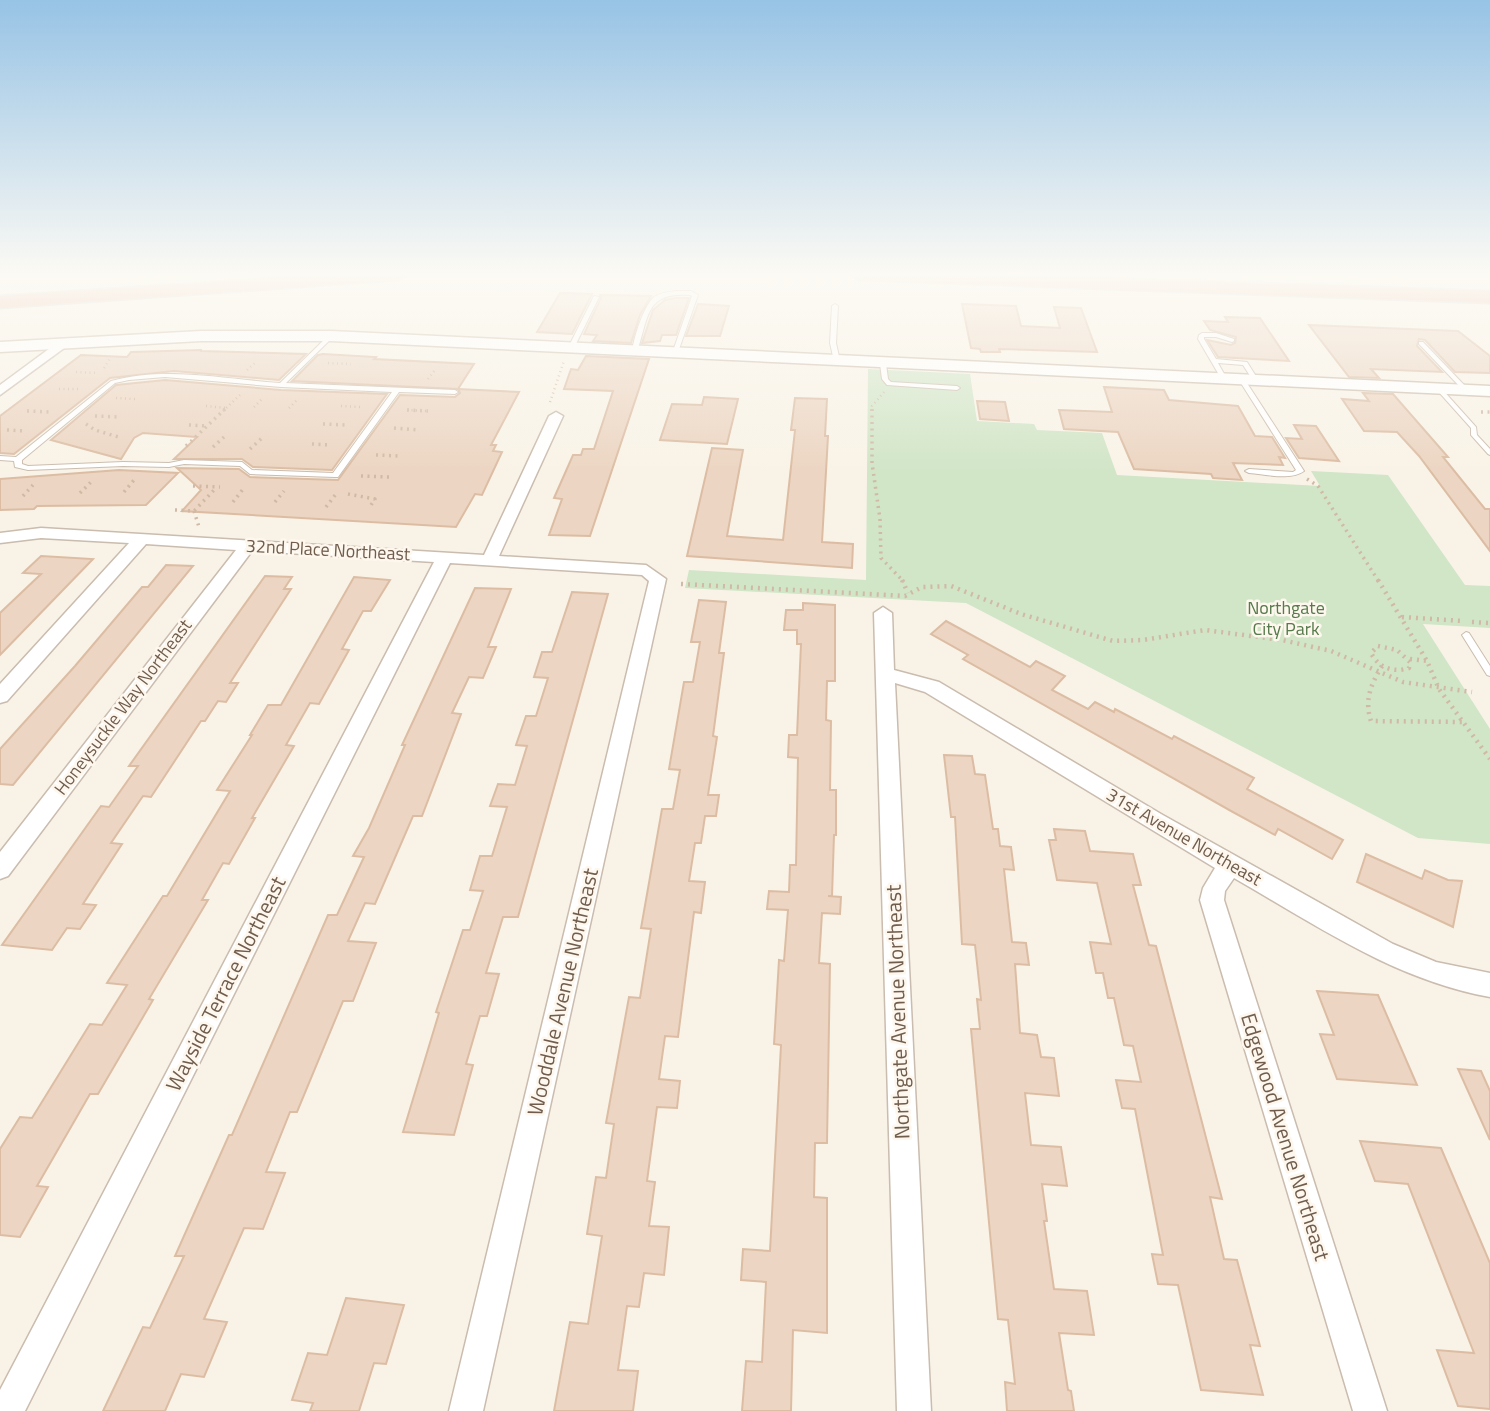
<svg xmlns="http://www.w3.org/2000/svg" width="1490" height="1411" font-family="'Titillium Web',sans-serif">
<rect width="100%" height="100%" fill="#f9f3e7"/>
<!-- green -->
<polygon fill="#d1e5c7" points="868,369 970,374 977,421 1034,424 1037,430 1102,433 1117,475 1320,486 1311,471 1388,475 1465,585 1490,586 1490,628 1423,624 1490,729 1490,844 1418,838 966,603 685,588 689,570 866,580"/>
<!-- building -->
<g fill="#ecd5c2" stroke="#dcbda4" stroke-width="2">
<polygon points="560,293 592,294 572,334 537,332"/>
<polygon points="600,295 651,296 640,315 631,343 593,341 597,335 584,334 601,298"/>
<polygon points="676,298 689,298 676,335 662,335 660,341 642,343 653,310 665,300"/>
<polygon points="698,304 729,306 720,336 686,336"/>
<polygon points="962,304 1016,306 1021,326 1060,328 1054,307 1081,308 1097,352 999,349 1000,352 981,352 980,349 971,348"/>
<polygon points="1225,317 1260,318 1289,361 1218,357 1207,340 1231,345 1235,343 1236,337 1210,330 1204,321 1228,322"/>
<polygon points="1309,325 1458,331 1490,356 1490,373 1455,372 1425,340 1419,339 1417,346 1442,372 1371,369 1379,378 1349,377"/>
<polygon points="202,350 200,351 306,354 279,380 174,371 110,378 14,454 0,453 0,416 81,355 127,357 131,352"/>
<polygon points="323,354 376,357 374,359 474,364 458,389 292,381 318,355"/>
<polygon points="586,356 649,359 590,536 549,535 562,499 554,498 573,455 581,455 583,449 594,449 613,391 564,389 571,369 578,370"/>
<polygon points="165,380 281,390 387,394 332,470 253,467 242,459 174,459 197,437 143,433 134,438 121,459 51,440 116,385"/>
<polygon points="1104,387 1164,390 1169,400 1238,406 1255,436 1272,437 1285,458 1279,457 1283,465 1233,463 1242,480 1213,478 1211,474 1134,469 1118,432 1064,429 1059,410 1112,412"/>
<polygon points="458,389 519,392 491,445 496,445 493,451 502,452 482,495 475,494 456,527 182,511 201,490 177,468 239,469 250,477 338,480 400,395 455,397 460,393"/>
<polygon points="1363,393 1393,394 1448,457 1443,457 1485,509 1490,509 1490,551 1419,456 1397,432 1364,431 1342,399 1369,401"/>
<polygon points="704,397 738,399 727,444 660,440 672,404 702,405"/>
<polygon points="795,398 827,399 825,436 828,436 822,542 853,544 852,568 687,556 712,448 743,450 727,536 783,540 795,430 791,430"/>
<polygon points="977,401 1005,402 1009,421 980,419"/>
<polygon points="1294,425 1316,426 1339,461 1299,458 1286,438 1302,439"/>
<polygon points="119,470 178,473 146,505 37,506 34,509 0,510 0,479"/>
<polygon points="41,556 93,559 0,655 0,613 41,574 23,573"/>
<polygon points="166,565 193,566 13,785 0,784 0,749 75,666 142,587 148,587"/>
<polygon points="265,576 292,577 284,589 291,589 230,683 238,683 226,702 218,701 205,721 201,721 151,797 143,796 111,843 122,844 83,904 96,905 80,929 67,928 52,950 2,945 101,806 109,807 138,766 129,766"/>
<polygon points="354,577 390,580 371,611 363,611 342,649 349,650 319,704 310,703 286,745 294,746 252,818 255,818 229,864 223,863 202,900 208,900 149,999 153,1000 98,1094 90,1094 37,1186 48,1187 20,1237 0,1235 0,1149 20,1117 32,1118 90,1024 102,1025 127,985 107,983 163,896 167,896 230,791 217,790 252,735 250,735 268,705 281,705"/>
<polygon points="475,588 511,589 488,647 496,647 483,678 469,677 452,713 461,714 422,816 413,816 375,904 365,903 348,941 376,943 353,1001 343,1001 297,1112 290,1112 266,1172 285,1173 263,1229 244,1228 204,1319 227,1322 204,1377 181,1374 165,1411 103,1411 143,1327 150,1328 184,1256 175,1256 229,1135 232,1135 328,915 337,915 364,857 353,856 369,828 405,745 402,745"/>
<polygon points="572,592 608,594 518,917 503,917 486,973 499,974 487,1016 480,1016 466,1064 473,1065 454,1135 403,1132 439,1013 436,1012 463,930 470,930 483,891 470,890 480,856 492,856 507,807 490,806 498,784 515,785 527,746 516,745 526,716 536,716 548,678 534,677 542,652 552,652"/>
<polygon points="699,600 726,602 719,653 724,653 713,736 717,737 708,795 719,795 716,816 705,816 701,843 695,843 689,881 705,882 701,913 694,912 678,1037 665,1036 659,1079 680,1081 677,1108 657,1107 647,1181 655,1182 649,1226 669,1227 664,1275 644,1273 639,1307 627,1306 618,1370 638,1371 633,1411 554,1411 570,1322 588,1324 602,1236 587,1234 596,1177 606,1178 614,1124 606,1123 629,997 640,998 651,929 641,928 662,809 673,809 680,770 669,769 684,682 693,682 700,642 691,642"/>
<polygon points="803,603 835,605 835,681 827,681 826,720 831,721 830,790 836,790 836,835 834,835 832,896 828,896 841,897 840,914 822,913 819,963 830,964 827,1143 815,1143 814,1197 827,1198 827,1333 793,1330 791,1411 742,1411 746,1361 762,1362 766,1282 741,1280 743,1249 770,1251 781,1045 774,1044 779,960 784,961 788,910 767,909 769,891 789,892 790,865 796,865 798,758 788,757 789,735 797,735 801,644 797,644 797,630 784,630 786,610 803,610"/>
<polygon points="946,621 1030,667 1036,661 1065,676 1052,690 1088,709 1095,702 1114,712 1115,709 1172,739 1174,736 1254,778 1247,789 1343,840 1332,859 1278,829 1275,835 1231,811 963,659 968,655 931,634"/>
<polygon points="944,755 972,756 975,774 985,775 993,829 998,829 1000,846 1011,847 1014,870 1004,869 1012,942 1026,943 1029,965 1015,964 1020,1033 1037,1035 1041,1057 1054,1058 1059,1096 1025,1093 1031,1145 1061,1147 1067,1186 1042,1184 1047,1221 1044,1221 1054,1289 1087,1291 1094,1335 1059,1333 1068,1390 1071,1391 1074,1411 1007,1411 1005,1382 1015,1384 1008,1320 998,1319 971,1029 980,1029 977,999 981,1000 975,945 962,944 955,817 951,817"/>
<polygon points="1054,829 1085,831 1090,851 1133,854 1141,885 1133,885 1149,945 1156,946 1222,1199 1210,1197 1224,1259 1237,1260 1260,1346 1250,1345 1263,1395 1201,1390 1178,1285 1158,1284 1152,1254 1163,1255 1135,1109 1122,1108 1116,1080 1141,1082 1133,1046 1124,1045 1114,998 1108,998 1103,973 1096,973 1090,942 1111,944 1097,883 1057,880 1049,840 1056,840"/>
<polygon points="1366,854 1422,879 1425,870 1448,880 1462,881 1453,927 1357,882"/>
<polygon points="1317,991 1378,995 1417,1085 1337,1079 1320,1034 1334,1035"/>
<polygon points="1458,1069 1481,1071 1490,1091 1490,1140"/>
<polygon points="1360,1141 1441,1148 1490,1263 1490,1409 1458,1406 1437,1350 1474,1353 1408,1184 1375,1181"/>
<polygon points="346,1298 404,1305 386,1364 374,1363 359,1411 310,1411 313,1403 292,1400 308,1353 327,1355"/>
</g>
<g fill="none" stroke-linecap="round" stroke-linejoin="round">
<defs>
<g id="service">
<path d="M 675,291 L 691,291 L 698,295 L 677,355 L 672,354 L 692,296 L 690,295 C 645,292 649,316 637,352 L 632,353 C 633,340 643,307 654,297 C 660,293 668,292 675,291 Z"/>
<polygon points="594,296 599,297 574,348 569,349 568,348"/>
<polygon points="835,304 838,306 836,343 840,361 837,363 834,361 830,343 832,306"/>
<polygon points="1202,333 1216,333 1234,339 1234,341 1232,342 1216,337 1204,337 1204,339 1216,359 1247,362 1259,381 1258,382 1254,382 1243,365 1218,363 1227,379 1222,380 1198,339 1199,335"/>
<path d="M 329,335 L 334,336 L 286,383 L 455,390 L 458,392 L 455,394 L 399,392 L 338,477 L 335,477 L 250,474 L 240,466 L 184,464 L 169,467 L 123,466 L 28,470 L 15,467 L 14,461 L 0,460 L 0,456 L 16,457 L 111,381 C 166,366 223,379 280,383 ZM 165,377 L 281,387 L 392,392 L 333,473 L 252,470 L 242,462 L 184,460 L 169,463 L 123,462 L 28,466 L 22,464 L 22,460 L 115,383 L 129,380 Z"/>
<polygon points="1419,342 1423,342 1468,389 1468,391 1464,391 1419,344"/>
<polygon points="883,362 886,364 888,379 891,382 957,386 960,388 957,390 887,385 882,379 880,364"/>
<path d="M 1242,378 L 1245,380 L 1304,471 C 1290,481 1266,474 1249,473 L 1245,471 L 1249,469 L 1293,472 L 1296,470 L 1239,380 Z"/>
<polygon points="1437,388 1441,388 1476,427 1477,435 1490,449 1490,455 1488,454 1471,435 1471,428 1437,390"/>
<polygon points="1466,632 1469,633 1490,666 1490,676 1487,675 1462,635"/>
</g>
<g id="minor">
<polygon points="61,340 71,343 0,395 0,385"/>
<polygon points="556,412 563,416 499,556 646,565 666,579 483,1411 449,1411 649,581 642,575 450,563 25,1411 0,1411 0,1390 434,562 252,551 8,876 0,879 0,852 236,550 146,544 7,701 0,703 0,684 129,543 41,538 0,543 0,533 41,528 484,555 549,416"/>
<path d="M 883,607 L 892,613 L 894,670 L 939,682 L 1161,814 L 1393,944 L 1436,962 L 1490,973 L 1490,997 C 1395,980 1316,925 1234,878 L 1225,891 L 1224,900 L 1387,1411 L 1353,1411 L 1200,900 L 1203,888 L 1215,868 L 925,692 L 895,683 L 931,1411 L 897,1411 L 874,613 Z"/>
</g>
<polygon id="secondary" points="201,331 331,331 1490,386 1490,396 331,341 201,341 0,352 0,342"/>
<g id="motorway">
<polygon points="315,275 407,275 398,280 0,308 0,296"/>
<polygon points="850,275 1021,275 1490,291 1490,303 859,280"/>
</g>
</defs>
<!-- service casing -->
<use href="#service" stroke="#cabcae" stroke-width="2"/>
<!-- minor casing -->
<use href="#minor" stroke="#cabcae" stroke-width="3"/>
<!-- secondary casing -->
<use href="#secondary" stroke="#ccbdac" stroke-width="3"/>
<!-- motorway casing -->
<use href="#motorway" stroke="#d7d2cd" stroke-width="3"/>
<!-- path-far2 -->
<g stroke="#d0b9a5" stroke-width="2.5" stroke-dasharray="1 3.5" stroke-linecap="butt">
<polyline points="328,363 351,364"/>
<polyline points="104,368 111,357"/>
<polyline points="247,370 257,361"/>
<polyline points="76,372 98,373"/>
<polyline points="428,379 435,370"/>
<polyline points="59,389 78,389"/>
<polyline points="116,398 135,399"/>
<polyline points="550,402 564,361"/>
<polyline points="206,406 226,408"/>
<polyline points="341,406 360,407"/>
<polyline points="254,407 263,398"/>
<polyline points="289,408 298,399"/>
<polyline points="407,410 428,411"/>
<polyline points="27,411 30,411"/>
<polyline points="223,411 240,395"/>
<polyline points="872,411 872,406 884,392"/>
</g>
<!-- path-far1 -->
<g stroke="#d0b9a5" stroke-width="3.5" stroke-dasharray="2 4.5" stroke-linecap="butt">
<polyline points="872,409 872,463 880,519 881,558 904,582"/>
<polyline points="407,410 428,411"/>
<polyline points="27,411 50,412"/>
<polyline points="1481,412 1490,412"/>
<polyline points="95,416 118,417"/>
<polyline points="86,424 95,430 122,438"/>
<polyline points="323,424 346,425"/>
<polyline points="189,425 207,426"/>
<polyline points="394,428 419,430"/>
<polyline points="7,430 26,431"/>
<polyline points="312,444 330,445"/>
<polyline points="186,446 225,409"/>
<polyline points="213,447 224,437"/>
<polyline points="250,449 262,438"/>
<polyline points="376,455 399,456"/>
<polyline points="361,476 389,477"/>
<polyline points="1307,479 1318,486 1379,582"/>
<polyline points="193,486 220,487"/>
<polyline points="124,492 134,480"/>
<polyline points="80,493 92,481"/>
<polyline points="348,494 375,499 369,508"/>
<polyline points="23,496 33,485"/>
<polyline points="233,502 244,488"/>
<polyline points="275,502 284,491"/>
<polyline points="326,507 336,494"/>
<polyline points="175,510 194,511 216,488"/>
<polyline points="194,511 199,527"/>
</g>
<!-- path -->
<g stroke="#d0b9a5" stroke-width="4.5" stroke-dasharray="2 5" stroke-linecap="butt">
<polyline points="902,580 908,593"/>
<polyline points="1378,580 1427,661 1439,689 1490,759"/>
<polyline points="681,584 905,596 922,587 951,586 1021,614 1113,641 1143,640 1205,630 1282,640 1331,651 1403,682 1472,692"/>
<polyline points="1402,617 1463,621"/>
<polyline points="1472,622 1490,623"/>
<path d="M 1378,646 L 1397,650 L 1410,662 L 1409,668 C 1393,673 1379,668 1371,653 Z"/>
<polyline points="1410,659 1427,661"/>
<path d="M 1382,666 C 1371,684 1364,700 1371,721 L 1462,722"/>
</g>
<!-- service -->
<use href="#service" fill="#fff" fill-rule="evenodd"/>
<!-- minor -->
<use href="#minor" fill="#fff" fill-rule="evenodd"/>
<!-- secondary -->
<use href="#secondary" fill="#fff" fill-rule="evenodd"/>
<!-- motorway -->
<use href="#motorway" fill="#ecbca5" fill-rule="evenodd"/>
</g>
<!-- sky -->
<linearGradient id="sky" x2="0" y2="1"><stop stop-color="#97c3e5"/><stop offset="0.58" stop-color="#fcfaf4"/><stop offset="1" stop-color="#fcfaf4" stop-opacity="0"/></linearGradient>
<rect width="1490" height="473" fill="url(#sky)"/>
<g text-anchor="middle" stroke-width="5" stroke-linejoin="round" paint-order="stroke">
<!-- street labels -->
<g font-size="18" fill="#705d4e" stroke="#fdf7ed">
<text transform="translate(328 550) rotate(3)" y="6">32nd Place Northeast</text>
<text transform="translate(123 707) rotate(-53)" y="6">Honeysuckle Way Northeast</text>
<text transform="translate(1184 837) rotate(30)" y="6">31st Avenue Northeast</text>
</g>
<!-- park labels -->
<g font-size="18" fill="#557a4b" stroke="#fdf7ed">
<text x="1286" y="614">Northgate<tspan x="1286" dy="21">City Park</tspan></text>
</g>
<!-- near-street labels -->
<g font-size="21" fill="#705d4e" stroke="#fdf7ed">
<text transform="translate(226 984) rotate(-63)" y="7">Wayside Terrace Northeast</text>
<text transform="translate(563 992) rotate(-77)" y="7">Wooddale Avenue Northeast</text>
<text transform="translate(898 1012) rotate(-92)" y="7">Northgate Avenue Northeast</text>
<text transform="translate(1285 1137) rotate(73)" y="7">Edgewood Avenue Northeast</text>
</g>
</g>
</svg>
